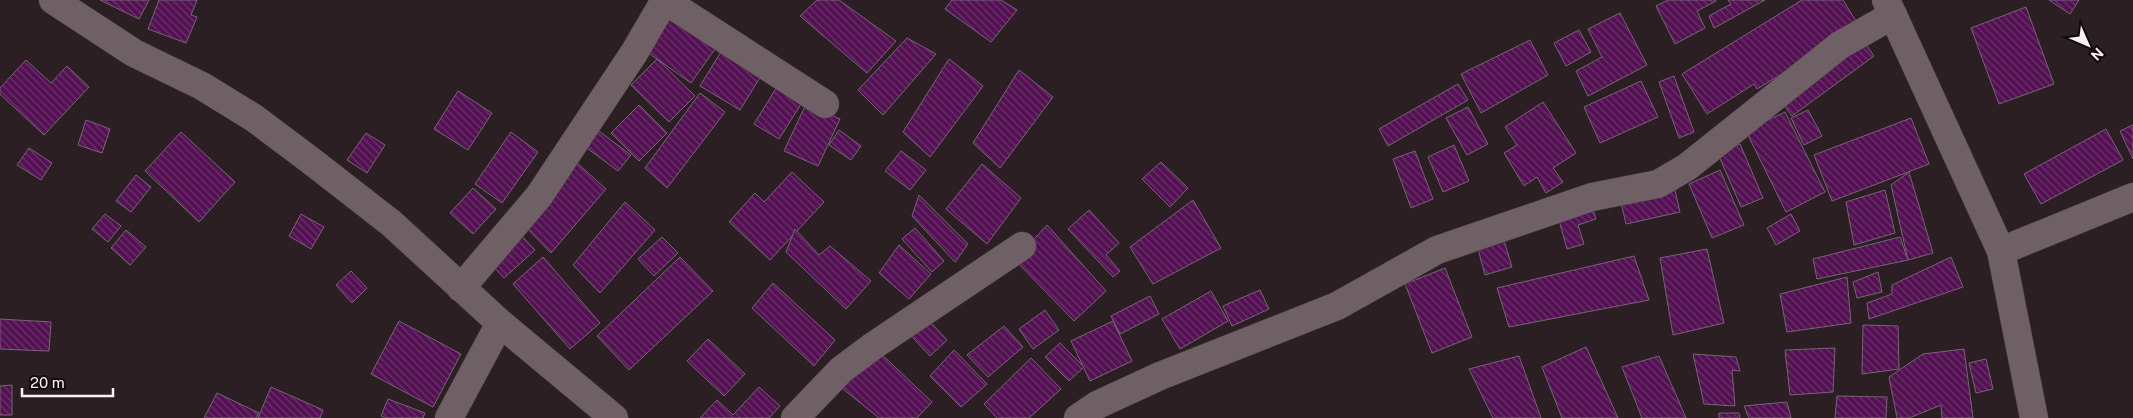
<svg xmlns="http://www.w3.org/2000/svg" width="2133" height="418" font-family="'Public Sans',sans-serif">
<defs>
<pattern id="building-back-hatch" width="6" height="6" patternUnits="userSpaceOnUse" patternTransform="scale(1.25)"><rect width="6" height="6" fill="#531052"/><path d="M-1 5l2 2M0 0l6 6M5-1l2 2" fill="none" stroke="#6d336c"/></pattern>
</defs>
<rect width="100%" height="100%" fill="#2b1f24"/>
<!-- building -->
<g fill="url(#building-back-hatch)" stroke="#736772">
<polygon points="100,0 149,0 139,19"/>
<polygon points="159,0 197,0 191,15 197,17 186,43 148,29"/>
<polygon points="817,0 839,0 896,41 867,73 800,16"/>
<polygon points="952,0 1001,0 1017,10 991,42 945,9"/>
<polygon points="1668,0 1715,0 1716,1 1697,11 1705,28 1675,44 1656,6"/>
<polygon points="1728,0 1765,0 1714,28 1709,16 1731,4"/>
<polygon points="1802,0 1843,0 1859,26 1757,89 1754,84 1707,114 1682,74"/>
<polygon points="2049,0 2079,0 2070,14"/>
<polygon points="2026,7 2054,84 1999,104 1971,28"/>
<polygon points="678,8 722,39 691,83 647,52"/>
<polygon points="1620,13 1647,65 1588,96 1576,71 1602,57 1588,29"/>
<polygon points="1579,30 1591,52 1566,66 1554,43"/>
<polygon points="1860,36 1874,56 1792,116 1778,97"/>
<polygon points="907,38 936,54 883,115 858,90"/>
<polygon points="1530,40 1548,75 1481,113 1461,74"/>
<polygon points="724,47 764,71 740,110 700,86"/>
<polygon points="657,59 695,96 669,122 631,85"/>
<polygon points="949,59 983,86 930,157 903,132"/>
<polygon points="26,60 51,83 67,66 89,87 44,135 0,94 0,88"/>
<polygon points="1019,70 1053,97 1000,168 973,143"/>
<polygon points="1674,76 1694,132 1679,138 1659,82"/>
<polygon points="783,77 808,93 779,139 754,124"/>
<polygon points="1641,81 1658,117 1600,143 1584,107"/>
<polygon points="1458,84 1468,100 1388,146 1379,129"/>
<polygon points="458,91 492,113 468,150 434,129"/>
<polygon points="700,93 725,112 667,188 645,168"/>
<polygon points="1543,102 1576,153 1553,168 1563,182 1546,193 1537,177 1524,186 1504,153 1517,145 1505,127"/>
<polygon points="806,104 840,119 818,166 784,151"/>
<polygon points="639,105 667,133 639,161 611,133"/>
<polygon points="1468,107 1488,144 1467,155 1446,118"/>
<polygon points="1808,110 1822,136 1804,145 1791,118"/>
<polygon points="1785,112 1825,192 1786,212 1746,131"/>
<polygon points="1911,118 1929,164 1832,201 1814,155"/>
<polygon points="86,120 110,129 102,153 78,145"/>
<polygon points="2133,125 2133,159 2120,131"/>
<polygon points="596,129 631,155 618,171 584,146"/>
<polygon points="2106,129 2123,160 2041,204 2024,174"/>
<polygon points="839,130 861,146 851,160 829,145"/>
<polygon points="181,132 235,182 199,222 145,171"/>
<polygon points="511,132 538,152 502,203 475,184"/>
<polygon points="366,133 385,145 367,173 347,160"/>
<polygon points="1740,144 1763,198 1741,207 1718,154"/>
<polygon points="1454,145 1469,181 1443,192 1428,157"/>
<polygon points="29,148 52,163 41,180 17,165"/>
<polygon points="901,151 926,170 910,190 885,171"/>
<polygon points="1415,151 1433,199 1411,208 1393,159"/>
<polygon points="576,162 606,189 551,253 524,225"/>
<polygon points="1161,162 1188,188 1170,207 1142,179"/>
<polygon points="982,164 1021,198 987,244 946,209"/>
<polygon points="1720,170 1744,225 1712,238 1689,184"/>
<polygon points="792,172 824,202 770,260 729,222 755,193 764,202"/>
<polygon points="1909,172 1933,253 1908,260 1891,185"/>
<polygon points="136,175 151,187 131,212 116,201"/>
<polygon points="1674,186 1680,212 1626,224 1620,198"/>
<polygon points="473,188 496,209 473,234 450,213"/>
<polygon points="1885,190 1895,233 1854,245 1846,202"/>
<polygon points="919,195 968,244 955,262 912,216"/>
<polygon points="1193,200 1221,248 1153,284 1130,247"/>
<polygon points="625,202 655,230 600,293 573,265"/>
<polygon points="1591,203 1596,219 1578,225 1584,244 1567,249 1557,213"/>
<polygon points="1089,210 1119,243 1106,255 1120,271 1113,277 1068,229"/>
<polygon points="105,214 121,226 108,242 92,229"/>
<polygon points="301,214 324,227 311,249 289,236"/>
<polygon points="1791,214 1800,231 1776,245 1767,228"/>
<polygon points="1047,225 1106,291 1074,321 1015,260"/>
<polygon points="915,228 944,261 932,272 902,239"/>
<polygon points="515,229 535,250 504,278 485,257"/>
<polygon points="795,229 819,255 830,246 871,281 846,309 786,252"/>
<polygon points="126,230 146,247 130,265 111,248"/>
<polygon points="662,237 678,253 654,276 638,259"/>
<polygon points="1503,237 1512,267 1485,275 1477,245"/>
<polygon points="1900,237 1908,260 1817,279 1813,259"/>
<polygon points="899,245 931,274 909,299 879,273"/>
<polygon points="1707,249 1724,323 1673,335 1660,258"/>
<polygon points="1634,256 1649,300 1509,327 1497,288"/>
<polygon points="543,257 600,323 570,349 513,284"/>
<polygon points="680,257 713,291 629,370 597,336"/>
<polygon points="1951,257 1963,287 1869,319 1867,303 1892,294 1892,285"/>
<polygon points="1445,268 1472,337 1432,353 1405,284"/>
<polygon points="351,271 367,288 352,303 336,285"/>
<polygon points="1878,272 1882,292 1857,298 1853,282"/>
<polygon points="1847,277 1851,323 1787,332 1780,294"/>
<polygon points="773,283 835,340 814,366 752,308"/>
<polygon points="1260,290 1269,309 1232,326 1223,306"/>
<polygon points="1211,291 1228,321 1180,349 1162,319"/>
<polygon points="1150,296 1159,314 1120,334 1111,316"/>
<polygon points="917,308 947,340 930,356 900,324"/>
<polygon points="1045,310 1059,330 1033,349 1019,329"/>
<polygon points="0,319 51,322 49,351 0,349"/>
<polygon points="399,321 461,354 433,407 371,374"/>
<polygon points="1113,321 1132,361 1090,381 1071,341"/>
<polygon points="1863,325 1898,326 1899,369 1862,374"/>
<polygon points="1004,326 1023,347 988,377 967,355"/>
<polygon points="708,339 745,374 724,396 687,361"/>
<polygon points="1060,343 1084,367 1069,381 1045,357"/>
<polygon points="1586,347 1618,418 1562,418 1542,367"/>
<polygon points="1835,348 1833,392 1790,395 1785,350"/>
<polygon points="1964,349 1973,418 1942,418 1941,405 1909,418 1897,418 1889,377 1923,354"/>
<polygon points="877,350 932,402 917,418 879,418 837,384"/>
<polygon points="954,350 987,384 961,407 930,376"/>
<polygon points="1693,354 1736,357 1740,371 1732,370 1735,406 1704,404"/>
<polygon points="1519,356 1541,418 1493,418 1469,369"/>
<polygon points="1659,356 1686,418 1642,418 1622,367"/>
<polygon points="1031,358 1061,389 1029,418 997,418 984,404"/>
<polygon points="1986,359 1993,389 1976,393 1969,363"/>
<polygon points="12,385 12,415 0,415 0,386"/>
<polygon points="271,387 323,410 320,418 258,418"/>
<polygon points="759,387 780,406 769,418 700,418 717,400 733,415"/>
<polygon points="217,393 259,413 256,418 204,418"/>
<polygon points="1837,396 1887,397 1886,418 1835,418"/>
<polygon points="388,399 425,413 423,418 386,418 381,416"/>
<polygon points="1787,402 1791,418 1749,418 1744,406"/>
<polygon points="1719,413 1739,413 1740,418 1719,418"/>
</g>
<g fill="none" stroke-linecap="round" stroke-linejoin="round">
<defs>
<g id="street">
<polyline points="53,0 134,53 202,86 254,118 310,160 391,223 500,323 614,418"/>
<polyline points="664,0 825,104"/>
<polyline points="1886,0 2001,251 2034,418"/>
<polyline points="2001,251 2133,197"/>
<polyline points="461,288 539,196 634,53 665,0"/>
<polyline points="449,418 500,323"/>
<polyline points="795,418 841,370 873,346 1022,246"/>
<polyline points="1078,418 1097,405 1160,376 1337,306 1437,250 1592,197 1658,184 1687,167 1840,45 1893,15"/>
</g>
</defs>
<!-- street casing -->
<use href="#street" stroke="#463b40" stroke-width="29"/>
<!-- street -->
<use href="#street" stroke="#6f6066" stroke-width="28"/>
</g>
<!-- north arrow -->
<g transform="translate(2088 45) rotate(135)" stroke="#100a0d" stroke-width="4" paint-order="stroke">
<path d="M0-4L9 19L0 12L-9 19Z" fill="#fbf1f5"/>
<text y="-8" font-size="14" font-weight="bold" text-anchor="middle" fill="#fbf1f5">N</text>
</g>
<!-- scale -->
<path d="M22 388v8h91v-8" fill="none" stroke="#fbf1f5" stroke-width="2.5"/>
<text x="30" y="388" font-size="15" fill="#fbf1f5" stroke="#100a0d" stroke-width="4" paint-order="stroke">20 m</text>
</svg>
